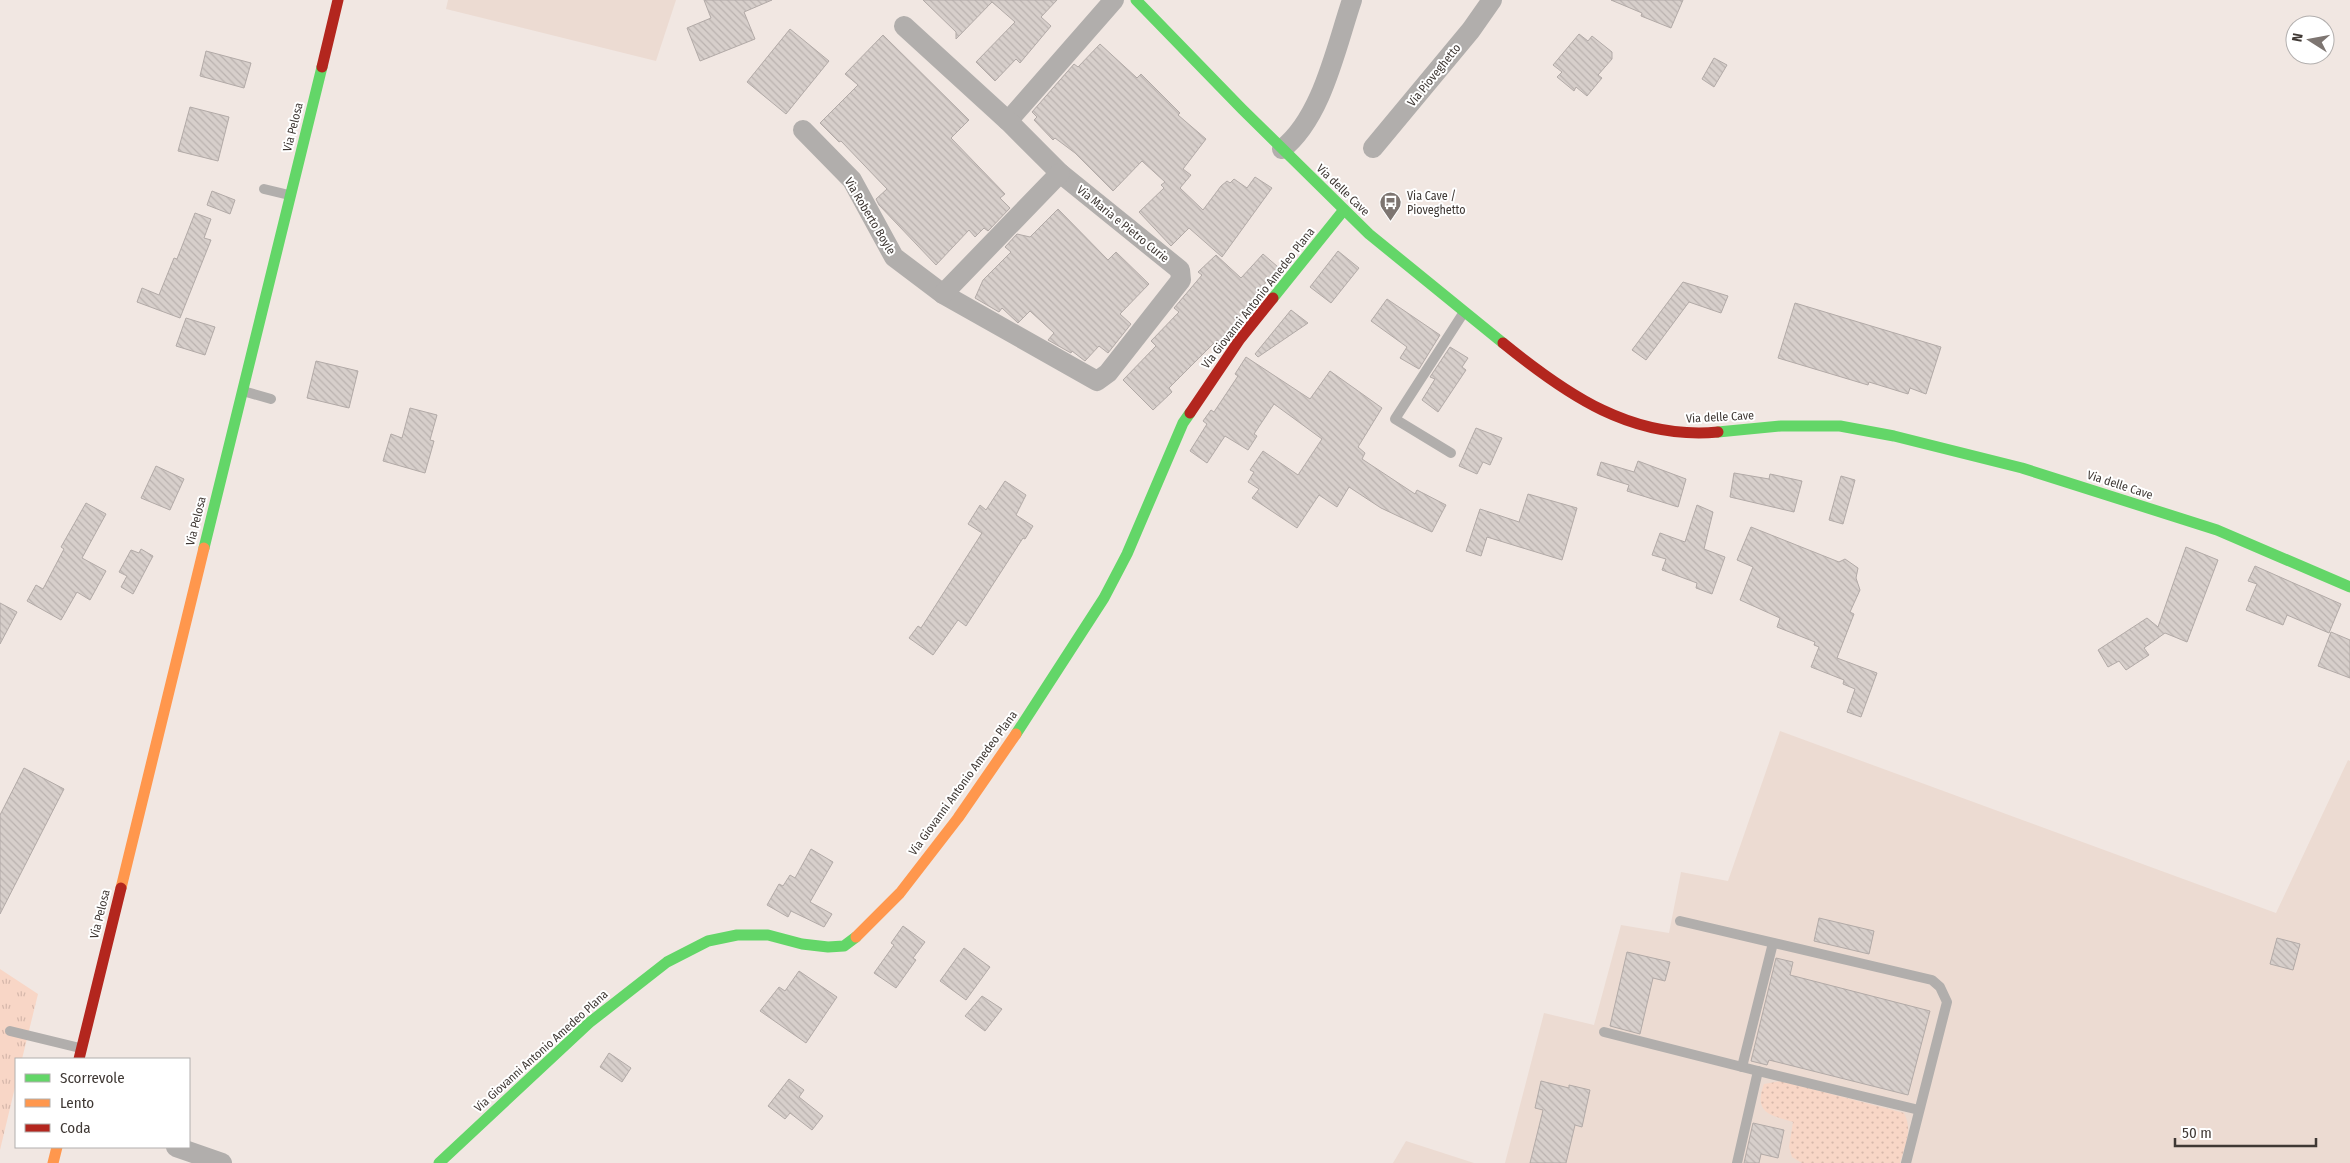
<svg xmlns="http://www.w3.org/2000/svg" width="2350" height="1163" font-family="'Fira Sans Condensed',sans-serif">
<defs>
<pattern id="grass-dots" width="8" height="8" patternUnits="userSpaceOnUse" patternTransform="scale(1.25)"><rect width="8" height="8" fill="#f8d6c6"/><path d="M2 2h.1M6 6h.1" fill="none" stroke="#d6b8ab" stroke-width="1.8" stroke-linecap="round"/></pattern>
<pattern id="park-tufts" width="24" height="20" patternUnits="userSpaceOnUse" patternTransform="scale(1.25)"><rect width="24" height="20" fill="#f8d6c6"/><path d="M3 7l-1-3M5 7V3M7 7l1-3M15 17l-1-3M17 17v-4M19 17l1-3" fill="none" stroke="#d6b8ab"/></pattern>
<pattern id="building-back-hatch" width="6" height="6" patternUnits="userSpaceOnUse" patternTransform="scale(1.25)"><rect width="6" height="6" fill="#d7cfcb"/><path d="M-1 5l2 2M0 0l6 6M5-1l2 2" fill="none" stroke="#bab2af"/></pattern>
</defs>
<rect width="100%" height="100%" fill="#f1e7e2"/>
<!-- built -->
<g fill="#ecdbd2">
<polygon points="448,0 676,0 656,61 446,9"/>
<polygon points="1780,731 2276,913 2348,760 2350,761 2350,1163 1505,1163 1544,1013 1594,1025 1621,925 1669,933 1681,872 1728,881"/>
<polygon points="1406,1141 1474,1163 1393,1163"/>
</g>
<!-- grass -->
<path fill="url(#grass-dots)" d="M 1781,1081 L 1904,1113 C 1913,1130 1905,1145 1900,1163 L 1802,1163 L 1792,1157 L 1789,1147 L 1793,1122 C 1770,1115 1753,1113 1764,1084 Z"/>
<!-- park -->
<polygon fill="url(#park-tufts)" points="0,969 38,994 22,1059 16,1059 16,1083 0,1150"/>
<!-- building -->
<g fill="url(#building-back-hatch)" stroke="#b2aaa7">
<polygon points="704,0 772,0 744,12 755,39 700,61 687,28 711,18"/>
<polygon points="923,0 1057,0 1041,17 1051,26 1020,63 1016,59 995,81 976,62 1015,22 992,2 956,39 956,32"/>
<polygon points="1611,0 1683,0 1671,28 1641,16 1642,13"/>
<polygon points="790,29 829,61 786,114 747,82"/>
<polygon points="1579,34 1588,41 1592,36 1612,52 1612,59 1598,75 1602,78 1587,96 1576,87 1574,91 1557,77 1562,72 1553,65"/>
<polygon points="883,35 969,120 951,138 1005,194 1000,198 1010,208 988,231 984,228 975,237 969,230 936,265 879,205 876,199 887,189 841,141 839,142 820,123 858,85 845,74"/>
<polygon points="1100,44 1137,78 1141,74 1180,113 1178,115 1206,139 1183,169 1191,175 1180,188 1203,210 1221,186 1227,181 1230,183 1234,179 1247,188 1255,177 1272,188 1222,257 1189,228 1171,246 1139,212 1164,188 1161,185 1165,182 1142,161 1113,191 1075,153 1055,138 1053,140 1034,120 1037,117 1032,112 1074,64 1078,67"/>
<polygon points="206,51 251,63 244,88 200,76"/>
<polygon points="1714,58 1727,65 1714,87 1702,79"/>
<polygon points="190,107 229,117 218,161 178,151"/>
<polygon points="212,191 235,200 230,214 207,205"/>
<polygon points="1058,209 1108,260 1116,252 1149,284 1120,314 1131,324 1108,353 1099,346 1085,361 1072,351 1071,353 1048,340 1054,333 1030,311 1018,323 1002,308 999,312 975,298 983,280 1011,252 1005,247 1017,234 1030,237"/>
<polygon points="195,213 211,219 204,238 211,240 180,318 137,302 142,288 159,295 174,258 177,259"/>
<polygon points="1338,251 1359,268 1331,303 1310,287"/>
<polygon points="1263,254 1278,267 1219,342 1217,340 1169,388 1172,392 1153,410 1123,380 1156,346 1151,341 1179,312 1174,308 1202,275 1198,272 1216,255 1241,278"/>
<polygon points="1683,282 1728,296 1721,313 1689,302 1646,360 1632,350"/>
<polygon points="1387,299 1440,335 1419,369 1400,358 1407,347 1371,321"/>
<polygon points="1795,303 1941,347 1926,394 1910,388 1908,394 1869,382 1868,385 1778,358"/>
<polygon points="1291,310 1308,323 1258,357 1255,354"/>
<polygon points="186,318 215,327 205,355 176,346"/>
<polygon points="1450,347 1468,358 1462,367 1466,370 1438,412 1422,400 1435,379 1430,377"/>
<polygon points="1246,357 1310,399 1330,371 1382,408 1358,447 1365,453 1362,459 1415,494 1417,490 1446,505 1432,532 1381,508 1349,487 1337,507 1319,495 1297,528 1252,498 1259,489 1248,482 1254,472 1250,470 1263,451 1298,475 1322,439 1274,404 1254,434 1257,436 1248,450 1225,436 1207,463 1190,451 1207,424 1203,421 1211,410 1214,412 1238,376 1235,374"/>
<polygon points="316,361 358,371 349,408 307,398"/>
<polygon points="410,408 437,415 430,440 434,441 425,473 383,461 391,434 402,438"/>
<polygon points="1476,428 1502,438 1490,465 1483,462 1477,474 1459,466"/>
<polygon points="1638,461 1686,479 1678,507 1627,491 1629,485 1597,475 1601,462 1634,472"/>
<polygon points="156,466 184,479 170,510 141,498"/>
<polygon points="1734,473 1769,479 1770,474 1802,481 1794,512 1730,497"/>
<polygon points="1841,476 1855,480 1843,524 1829,520"/>
<polygon points="1005,481 1026,495 1016,515 1033,526 1025,539 1023,538 966,626 958,620 933,655 909,638 918,626 921,628 982,533 968,524 980,505 986,510"/>
<polygon points="1528,494 1577,508 1562,560 1487,537 1481,556 1466,551 1480,509 1519,522"/>
<polygon points="86,503 106,514 82,558 106,571 90,600 77,592 61,620 27,601 36,585 43,589 64,549 61,547"/>
<polygon points="1697,505 1713,512 1704,549 1725,557 1712,594 1696,588 1697,583 1662,570 1666,559 1652,555 1660,533 1685,542"/>
<polygon points="1751,527 1839,562 1845,559 1858,568 1856,578 1860,590 1850,612 1854,614 1837,658 1877,673 1861,717 1847,712 1855,689 1843,684 1844,680 1811,667 1819,647 1814,645 1815,642 1777,627 1780,618 1740,600 1753,567 1737,560"/>
<polygon points="2186,547 2218,560 2187,642 2165,633 2144,648 2149,655 2126,670 2119,661 2108,667 2098,650 2147,618 2158,627"/>
<polygon points="141,549 153,556 133,594 121,587 127,576 119,572 131,550 139,553"/>
<polygon points="2255,566 2341,604 2329,633 2287,615 2283,625 2246,610 2257,584 2248,581"/>
<polygon points="0,603 17,612 0,644"/>
<polygon points="2331,632 2350,640 2350,678 2318,666"/>
<polygon points="24,768 64,789 0,914 0,815"/>
<polygon points="811,849 833,862 810,902 832,914 824,927 791,911 788,917 767,905 779,884 783,886 790,875 795,878"/>
<polygon points="1819,918 1874,931 1869,954 1814,941"/>
<polygon points="903,926 925,942 913,958 916,960 896,988 874,973 894,945 891,943"/>
<polygon points="2277,938 2300,944 2293,970 2270,964"/>
<polygon points="964,948 990,967 966,1000 940,981"/>
<polygon points="1627,952 1670,962 1665,981 1653,978 1640,1034 1610,1026"/>
<polygon points="1776,958 1793,962 1790,975 1930,1011 1908,1095 1769,1060 1767,1065 1751,1061"/>
<polygon points="799,971 837,997 806,1043 760,1011 779,987 785,991"/>
<polygon points="982,996 1002,1009 985,1031 965,1016"/>
<polygon points="609,1053 631,1068 622,1082 600,1067"/>
<polygon points="789,1079 804,1090 799,1097 823,1116 812,1130 790,1113 785,1119 768,1106"/>
<polygon points="1541,1081 1569,1088 1569,1085 1590,1090 1582,1127 1575,1125 1566,1163 1530,1163 1543,1110 1535,1108"/>
<polygon points="1753,1123 1784,1130 1778,1158 1761,1154 1759,1163 1744,1163"/>
</g>
<g fill="none" stroke-linecap="round" stroke-linejoin="round">
<!-- lane -->
<g stroke="#b1aeac" stroke-width="10">
<polyline points="264,189 289,195"/>
<polyline points="243,391 271,399"/>
<polyline points="1451,453 1395,419 1464,312"/>
<polyline points="1680,921 1932,980 1940,987 1947,1002 1906,1163"/>
<polyline points="10,1031 80,1048"/>
<polyline points="1604,1032 1758,1071"/>
<polyline points="1742,1067 1773,943"/>
<polyline points="1737,1163 1758,1071 1919,1110"/>
</g>
<!-- street -->
<g stroke="#b1aeac" stroke-width="20">
<polyline points="1008,121 1114,0"/>
<polyline points="803,130 852,180 894,257 943,294 1097,381 1108,373 1181,280 1180,270 1060,173 1008,121 904,26"/>
<polyline points="1373,148 1471,30 1492,0"/>
<path d="M 1282,149 C 1322,118 1336,47 1352,0"/>
<polyline points="943,294 1060,173"/>
<polyline points="176,1147 222,1163"/>
</g>
<!-- fast -->
<g stroke="#63d668" stroke-width="11">
<polyline points="1136,0 1242,109 1369,234 1503,343"/>
<polyline points="1273,298 1343,211"/>
<polyline points="1718,432 1781,426 1840,426 1894,436 2022,468 2217,530 2350,587"/>
<polyline points="204,548 322,67"/>
<polyline points="1016,734 1104,598 1127,554 1183,423 1190,413"/>
<polyline points="439,1163 589,1023 667,962 708,941 737,935 768,935 802,944 828,947 844,946 856,937"/>
</g>
<!-- slow -->
<g stroke="#ff974d" stroke-width="11">
<polyline points="121,888 204,548"/>
<polyline points="856,937 900,893 958,818 1016,734"/>
<polyline points="53,1163 57,1147"/>
</g>
<!-- jam -->
<g stroke="#b3261e" stroke-width="11">
<polyline points="322,67 338,0"/>
<path d="M 1503,343 C 1567,395 1632,440 1718,432"/>
<polyline points="1190,413 1240,339 1273,298"/>
<polyline points="79,1059 121,888"/>
</g>
</g>
<!-- icons -->
<defs>
<symbol id="bus-pin" viewBox="-11 -11 22 30"><path d="M0 17L-7.5 6A9.5 9.5 0 1 1 7.5 6Z" fill="#7d7571" stroke="#fff"/><path d="M-5-6H5V4H4V6H2V4H-2V6H-4V4H-5ZM-3.5-4V0h7V-4ZM-3.5 1.2v1.5H-2V1.2ZM2 1.2v1.5H3.5V1.2Z" fill="#fff"/></symbol>
</defs>
<g fill-rule="evenodd">
<use href="#bus-pin" x="1378" y="190" width="25" height="34"/>
</g>
<g text-anchor="middle" stroke-width="4" stroke-linejoin="round" paint-order="stroke">
<!-- street labels -->
<g font-size="12" fill="#3f3834" stroke="#fff">
<text transform="translate(1434 75) rotate(-51)" y="4">Via Pioveghetto</text>
<text transform="translate(293 127) rotate(-76)" y="4">Via Pelosa</text>
<text transform="translate(1343 190) rotate(44)" y="4">Via delle Cave</text>
<text transform="translate(870 216) rotate(59)" y="4">Via Roberto Boyle</text>
<text transform="translate(1123 224) rotate(39)" y="4">Via Maria e Pietro Curie</text>
<text transform="translate(1258 298) rotate(-52)" y="4">Via Giovanni Antonio Amedeo Plana</text>
<text transform="translate(1720 417) rotate(-3)" y="4">Via delle Cave</text>
<text transform="translate(2120 485) rotate(18)" y="4">Via delle Cave</text>
<text transform="translate(196 521) rotate(-76)" y="4">Via Pelosa</text>
<text transform="translate(963 783) rotate(-54)" y="4">Via Giovanni Antonio Amedeo Plana</text>
<text transform="translate(100 914) rotate(-76)" y="4">Via Pelosa</text>
<text transform="translate(541 1051) rotate(-42)" y="4">Via Giovanni Antonio Amedeo Plana</text>
</g>
<!-- poi labels -->
<g font-size="12" fill="#3f3834" stroke="#fff" text-anchor="start">
<text x="1407" y="200">Via Cave /<tspan x="1407" dy="14">Pioveghetto</tspan></text>
</g>
</g>
<!-- legend -->
<rect x="15" y="1058" width="175" height="90" fill="#ffffff" stroke="#b2afae"/>
<rect x="25" y="1074" width="25" height="8" fill="#63d668" stroke="#b2afae"/>
<text x="60" y="1083" font-size="15" fill="#3f3834">Scorrevole</text>
<rect x="25" y="1099" width="25" height="8" fill="#ff974d" stroke="#b2afae"/>
<text x="60" y="1108" font-size="15" fill="#3f3834">Lento</text>
<rect x="25" y="1124" width="25" height="8" fill="#b3261e" stroke="#b2afae"/>
<text x="60" y="1133" font-size="15" fill="#3f3834">Coda</text>
<!-- north arrow -->
<g transform="translate(2310 40) rotate(281)"><circle r="24" fill="#ffffff" stroke="#b2afae"/>
<path d="M0-4L9 19L0 12L-9 19Z" fill="#7d7571"/>
<text y="-8" font-size="14" font-weight="bold" text-anchor="middle" fill="#3f3834">N</text>
</g>
<!-- scale -->
<path d="M2175 1138v8h141v-8" fill="none" stroke="#3f3834" stroke-width="2.5"/>
<text x="2182" y="1138" font-size="15" fill="#3f3834" stroke="#ffffff" stroke-width="4" paint-order="stroke">50 m</text>
</svg>
